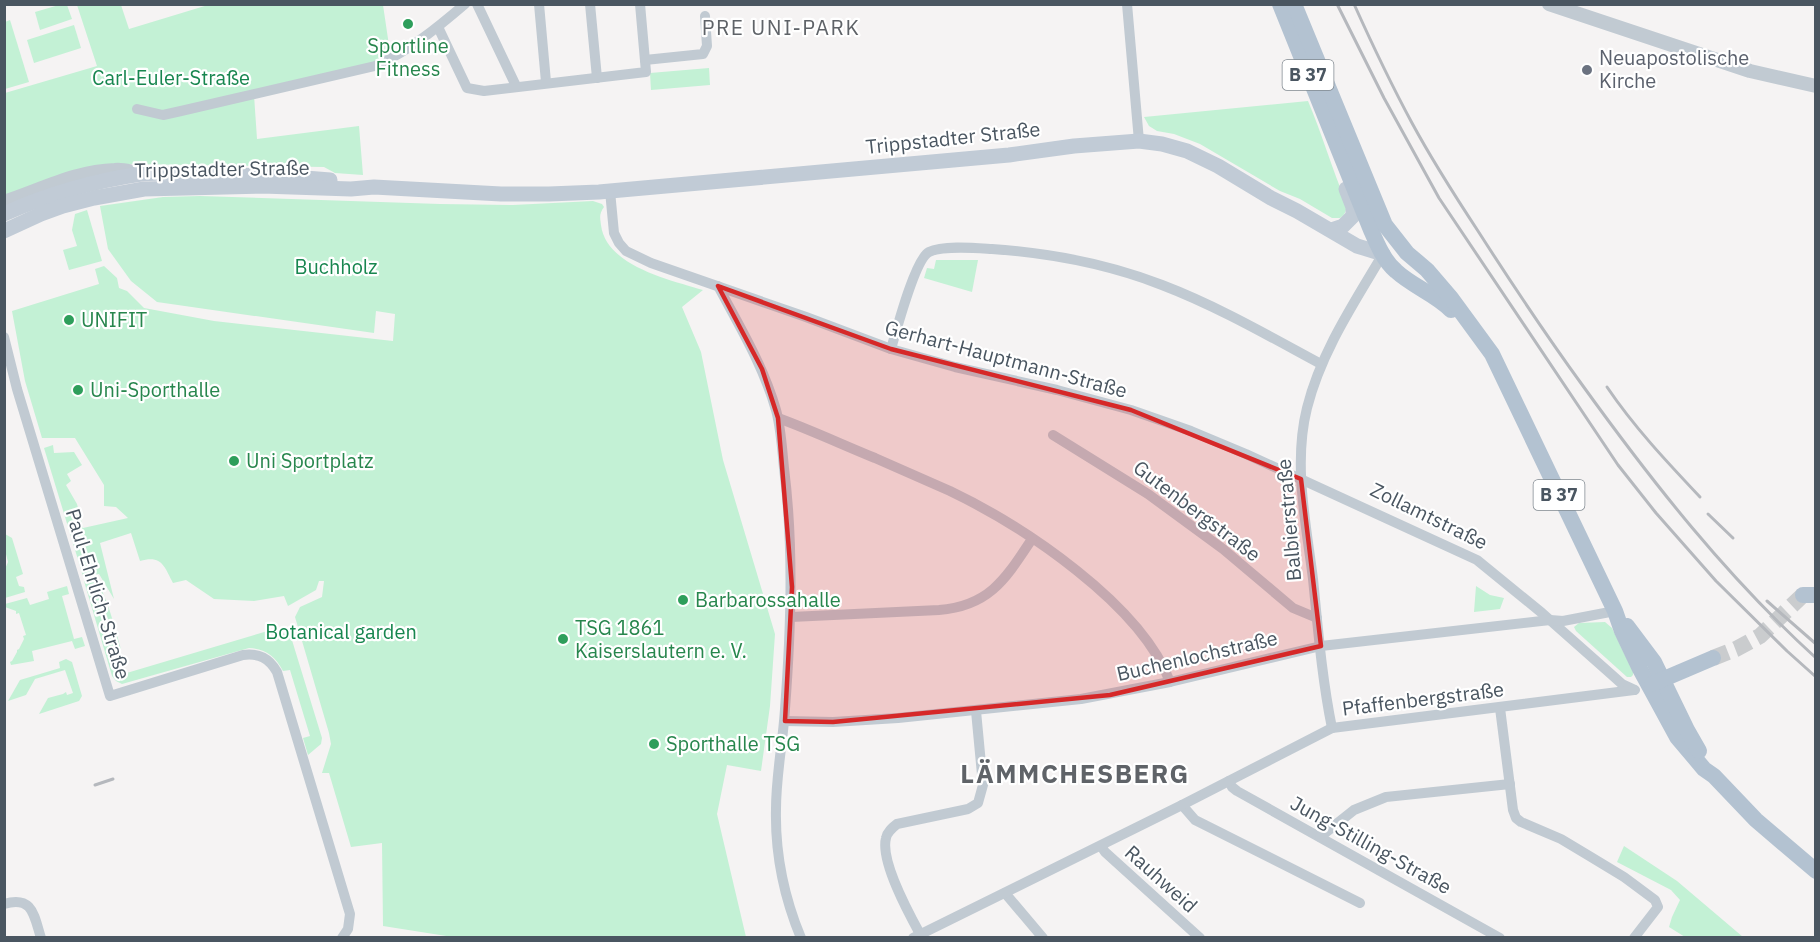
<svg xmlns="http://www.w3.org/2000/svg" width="1820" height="942" font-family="'IBM Plex Sans',sans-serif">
<rect width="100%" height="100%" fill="#f5f3f3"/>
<!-- green -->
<g fill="#c3f1d5">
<polygon points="59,5 67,5 72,19 40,30 35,12"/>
<polygon points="77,5 121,5 129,29 208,5 383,5 391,59 254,95 257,139 359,126 363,175 335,173 324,167 123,164 68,174 5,195 5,93 97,66"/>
<polygon points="10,20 29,82 5,89 5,22"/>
<polygon points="74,25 81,48 34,63 27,40"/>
<polygon points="709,68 710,85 651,90 650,73"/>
<path d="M 1308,101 C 1322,134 1332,169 1346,202 C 1347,209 1346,214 1340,218 L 1332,218 L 1300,199 L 1280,191 L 1200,144 L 1174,134 L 1157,131 L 1149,126 L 1144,117 Z"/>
<path d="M 200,196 L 440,204 L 513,205 L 593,201 L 602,204 L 604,207 C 599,214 600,217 601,225 C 606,266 670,280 703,290 L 682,307 L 701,352 L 723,460 L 775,634 L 770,706 L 761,771 L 727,765 L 717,814 L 746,937 L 459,938 L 383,926 L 382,843 L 351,847 L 329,773 L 322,773 L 331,744 L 329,733 L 295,617 L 300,607 L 322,597 L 324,581 L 319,581 L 316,590 L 288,606 L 284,596 L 254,601 L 214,599 L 186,580 L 173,583 C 164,566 162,555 140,561 L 131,533 L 100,543 L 114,599 L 99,574 L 83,576 L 44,448 L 53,445 L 54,453 L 74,452 L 82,465 L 67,474 L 71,481 L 66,485 L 77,504 L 83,528 L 128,518 L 116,507 L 104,506 L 104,485 L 75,438 L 42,438 L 25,381 L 12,311 L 99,284 L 95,269 L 104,266 L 117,278 L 119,288 L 127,291 L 144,308 L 214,321 L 393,341 L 395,314 L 376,311 L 374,333 L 157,302 L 131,281 L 108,249 L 100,206 L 163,197 Z"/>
<polygon points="87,210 102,261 69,270 63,250 77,246 72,230 75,214"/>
<polygon points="936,260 978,260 972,292 924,278 927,268 934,269"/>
<polygon points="5,534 12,538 23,574 16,577 19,586 24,587 25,592 5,598 5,569 8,562 5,550"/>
<path d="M 84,581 C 90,582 94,581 98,585 C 106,592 117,636 121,649 L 112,652 L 120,675 L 271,630 L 277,630 L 291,637 L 322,738 L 321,744 L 308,755 L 303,738 L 310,736 L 290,670 L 283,671 C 275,656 266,649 249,648 L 122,684 L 116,681 L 112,676 Z"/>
<polygon points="67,586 69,594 62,596 74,639 82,637 85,646 75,649 72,641 32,651 34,661 11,665 10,662 12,661 17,652 17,650 19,649 24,639 23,636 26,635 19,613 16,614 16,611 5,607 5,604 27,598 30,605 49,599 47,592"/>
<polygon points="1476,586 1490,595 1504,598 1500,609 1474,612"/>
<polygon points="1605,622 1612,628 1633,672 1633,675 1631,677 1627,677 1576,631 1574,627 1579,623"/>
<polygon points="66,659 72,662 82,696 79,701 39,714 48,698 63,694 66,692 67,695 73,693 65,670 35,679 26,695 8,701 20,680 60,668 59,662"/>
<polygon points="1624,846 1677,881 1743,937 1685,937 1669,927 1672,917 1680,900 1671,890 1617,862"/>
</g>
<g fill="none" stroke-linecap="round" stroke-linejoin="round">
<!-- primary-tunnel -->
<polyline stroke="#caccce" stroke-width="16" stroke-dasharray="16 8" stroke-linecap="butt" points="1713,658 1736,649 1760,636 1803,595"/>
<!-- minor -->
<g stroke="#c1cad2" stroke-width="10">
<polyline points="477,4 516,86"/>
<polyline points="539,4 546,82"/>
<polyline points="590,4 597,78"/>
<polyline points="1127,4 1139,141"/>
<polyline points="438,27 467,88 484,91 646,72 640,4"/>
<polyline points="645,60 703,54 707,46 705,16"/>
<path d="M 137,109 L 163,115 L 181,111 L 375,66 C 409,51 437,28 465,4"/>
<polyline points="610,191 614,233 619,243 626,251 651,263 806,317 891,349 955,367 1057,390 1131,410 1191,431 1246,454 1477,560 1542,613 1612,675 1622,684 1635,690"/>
<path d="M 718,286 C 740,327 763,365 776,410 C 781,428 782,449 784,468 C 794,548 791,629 785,709 C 783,742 776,775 776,809 C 775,853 784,897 801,938"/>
<path d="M 4,337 L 17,389 L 110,696 L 243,655 C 259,653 269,658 277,672 L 350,914 L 348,929 L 342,938"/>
<path d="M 891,349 C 896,332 915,259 929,252 C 943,245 976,248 992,249 C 1049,253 1108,264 1162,285 C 1217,306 1269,336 1321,364"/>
<path d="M 778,418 C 811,430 843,445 875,458 C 900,469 925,480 950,491 C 1023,526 1141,604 1170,682"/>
<polyline points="1053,435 1148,494 1223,549 1293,608 1317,618"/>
<path d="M 791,617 L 939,610 C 990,606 1006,578 1032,539"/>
<polyline points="1500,708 1513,810 1516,818 1521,822 1561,839 1591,857 1624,877 1655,900 1658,907 1634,938"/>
<polyline points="785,721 833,722 898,718 1081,699 1170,682 1321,646 1550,620 1563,621 1615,611"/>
<path d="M 1332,728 C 1322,679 1318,629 1313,579 C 1306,523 1293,464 1307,408 C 1321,352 1354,303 1383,254"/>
<polyline points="1229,781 1232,787 1237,791 1500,938"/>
<polyline points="1182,805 1195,820 1205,825 1360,903"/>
<polyline points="1320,837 1354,810 1386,797 1510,784"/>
<polyline points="1101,846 1105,852 1200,938"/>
<polyline points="1005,893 1043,938"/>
<path d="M 4,904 C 33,895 34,916 41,938"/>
<path d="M 920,934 C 909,914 880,861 886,838 C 887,832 892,828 897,824 L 968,809 L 978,803 L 983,785 L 976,711"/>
<polyline points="913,938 1182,805 1332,728 1634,690"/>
</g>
<!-- tertiary -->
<g stroke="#c1cad2" stroke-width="14">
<polyline points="1549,4 1750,71 1816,86"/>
<path d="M 4,202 C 41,190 76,171 115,170 C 123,169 131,172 139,173"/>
</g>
<!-- secondary -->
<g stroke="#c1cbd6" stroke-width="15">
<path d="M 4,214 C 48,194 94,181 141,174 C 159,172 178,174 196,175 C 241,175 285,175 330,180"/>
<polyline points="1331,230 1343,226 1353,216 1353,207 1346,189"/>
<polyline points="4,231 41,214 63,206 94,198 144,189 262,186 351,189 374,187 501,194 549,194 599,192 1009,155 1074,146 1139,141 1162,144 1187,151 1218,166 1271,198 1297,211 1357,246 1383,254"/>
</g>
<!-- primary -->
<g stroke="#b3c2d1" stroke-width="16">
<path d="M 1280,4 L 1371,230 C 1377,244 1384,261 1396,271 C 1412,286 1435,294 1451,310"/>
<polyline points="1294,4 1385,225 1407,253 1427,270 1451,298 1492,354 1615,611 1622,631 1640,669 1677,737 1704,769 1714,776 1756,820 1816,871"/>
<polyline points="1803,595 1816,595"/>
<polyline points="1627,626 1654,662 1687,730 1699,751"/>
<polyline points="1652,684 1713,658"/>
</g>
<!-- rail -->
<g stroke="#b5b8bd" stroke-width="3">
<polyline points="1337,4 1384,98 1439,198 1618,465 1656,513 1716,581 1787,651 1816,677"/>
<path d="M 1354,4 C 1372,44 1391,84 1412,123 C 1432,160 1455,196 1478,231 C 1512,284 1546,335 1583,386 C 1653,483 1727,577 1816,658"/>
<path d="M 1607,387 C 1634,427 1667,462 1700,497"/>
<polyline points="1708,514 1733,538"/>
<polyline points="1767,601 1816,644"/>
<polyline points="95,785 113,779"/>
</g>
</g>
<!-- marked area -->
<path fill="#d62828" fill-opacity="0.2" stroke="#d62828" stroke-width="4.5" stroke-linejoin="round" d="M 718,286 L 891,349 L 1131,410 L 1301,479 L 1321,646 L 1110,695 L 833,722 L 785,721 L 792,587 L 778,418 L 762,369 Z"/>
<!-- markers -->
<g fill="#2e9e5b" stroke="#fff" stroke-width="2">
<circle cx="408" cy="24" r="6"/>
<circle cx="69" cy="320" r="6"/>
<circle cx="78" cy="390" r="6"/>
<circle cx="234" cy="461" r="6"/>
<circle cx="683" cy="600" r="6"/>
<circle cx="563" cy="639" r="6"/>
<circle cx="654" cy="744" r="6"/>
</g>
<circle fill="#6b7280" stroke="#fff" stroke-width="2" cx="1587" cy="70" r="6"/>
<g text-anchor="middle" stroke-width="4.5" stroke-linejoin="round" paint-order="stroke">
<!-- shield labels -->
<g fill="#fff" stroke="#808990" stroke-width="1.5">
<rect x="1282.5" y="60" width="51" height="30" rx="4.5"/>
<rect x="1533.5" y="480" width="51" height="30" rx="4.5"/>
</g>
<g font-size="18" font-weight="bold" fill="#4a5661">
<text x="1308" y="81">B 37</text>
<text x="1559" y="501">B 37</text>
</g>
<!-- leisure labels -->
<g font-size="20" fill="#27864d" stroke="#fff" text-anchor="start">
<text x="408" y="53" text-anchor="middle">Sportline<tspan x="408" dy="23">Fitness</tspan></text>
<text x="81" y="327">UNIFIT</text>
<text x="90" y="397">Uni-Sporthalle</text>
<text x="246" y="468">Uni Sportplatz</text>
<text x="695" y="607">Barbarossahalle</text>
<text x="575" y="635">TSG 1861<tspan x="575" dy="23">Kaiserslautern e. V.</tspan></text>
<text x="666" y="751">Sporthalle TSG</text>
</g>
<!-- worship labels -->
<g font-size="20" fill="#5b616d" stroke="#fff" text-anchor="start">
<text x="1599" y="65">Neuapostolische<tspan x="1599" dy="23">Kirche</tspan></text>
</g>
<!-- park labels -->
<g font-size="20" fill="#17864f" stroke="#fff">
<text x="171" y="85">Carl-Euler-Straße</text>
<text x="336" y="274">Buchholz</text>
<text x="341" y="639">Botanical garden</text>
</g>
<!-- street labels -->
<g font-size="20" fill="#4a5661" stroke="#fff">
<text transform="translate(953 138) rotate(-6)" y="7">Trippstadter Straße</text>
<text transform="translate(222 169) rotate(-1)" y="7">Trippstadter Straße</text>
<text transform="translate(1006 359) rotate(15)" y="7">Gerhart-Hauptmann-Straße</text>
<text transform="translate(1197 511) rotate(37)" y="7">Gutenbergstraße</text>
<text transform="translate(1429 516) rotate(26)" y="7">Zollamtstraße</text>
<text transform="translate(1289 520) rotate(-95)" y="7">Balbierstraße</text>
<text transform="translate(98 594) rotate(73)" y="7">Paul-Ehrlich-Straße</text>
<text transform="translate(1197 656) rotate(-13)" y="7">Buchenlochstraße</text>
<text transform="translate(1423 699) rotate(-7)" y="7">Pfaffenbergstraße</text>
<text transform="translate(1371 845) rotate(29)" y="7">Jung-Stilling-Straße</text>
<text transform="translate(1161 879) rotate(42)" y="7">Rauhweid</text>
</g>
<!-- neighbourhood labels -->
<g font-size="21" letter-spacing="1.5" fill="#5f6368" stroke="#fff">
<text x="781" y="35">PRE UNI-PARK</text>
</g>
<!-- district labels -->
<g font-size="26" font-weight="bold" letter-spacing="1.5" fill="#5f6368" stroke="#fff">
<text x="1075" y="783">LÄMMCHESBERG</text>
</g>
</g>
<!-- border -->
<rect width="1820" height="942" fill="none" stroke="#4a5661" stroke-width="12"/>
</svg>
